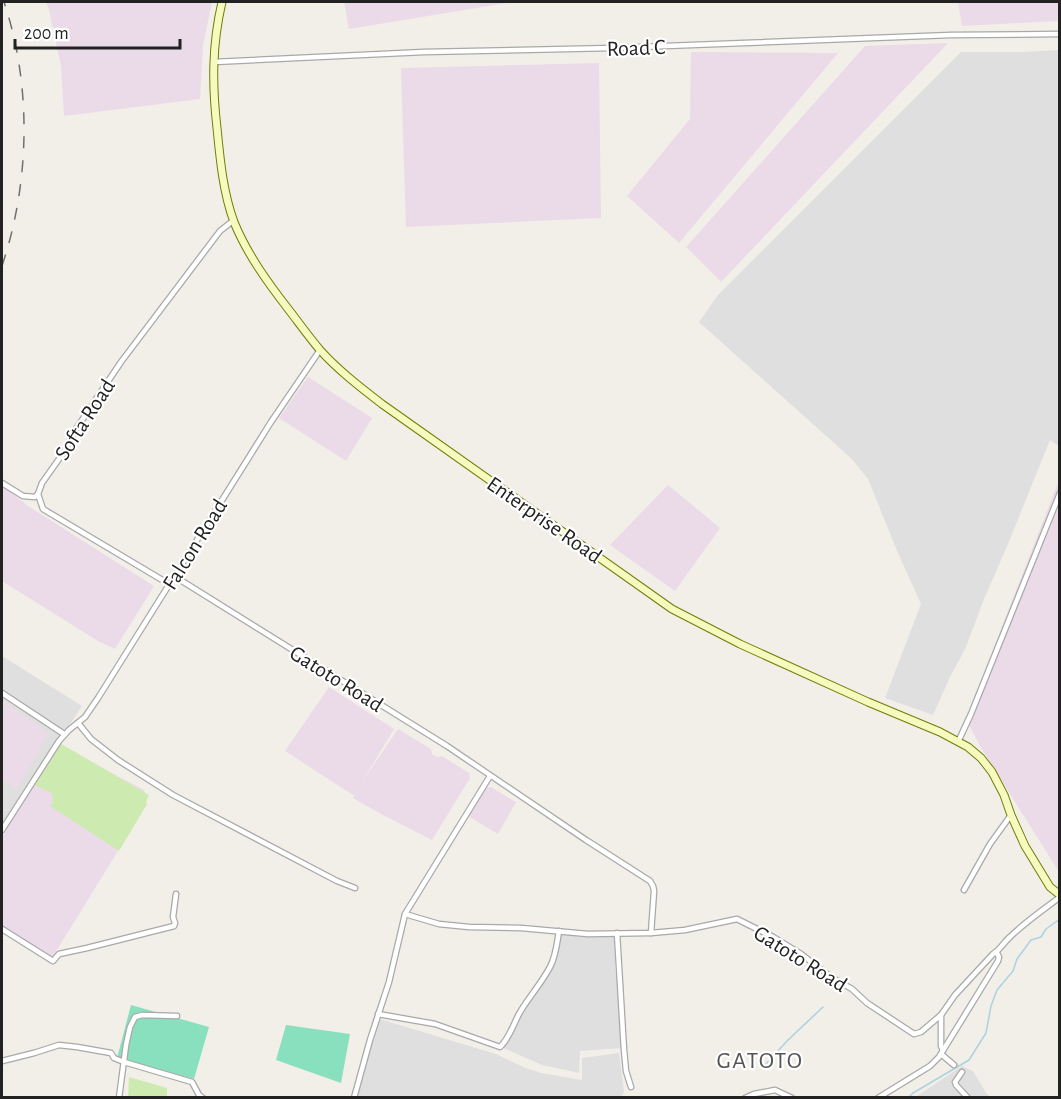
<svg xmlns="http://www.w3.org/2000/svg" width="1061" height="1099" font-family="'Alegreya Sans',sans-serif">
<rect width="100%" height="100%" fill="#f2efe9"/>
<!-- residential -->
<g fill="#e0dfdf">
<polygon points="1059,50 1059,446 1050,440 1008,544 984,599 966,647 950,677 933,715 885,698 921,604 898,553 868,479 852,459 699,322 718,295 961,52 1025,52"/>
<polygon points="2,656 82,706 2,827"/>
<polygon points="556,933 615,935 615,969 620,997 623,1048 580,1051 579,1073 542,1065 501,1047 524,1002 545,977 555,951"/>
<polygon points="373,1017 496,1054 523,1067 541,1073 582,1080 582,1058 619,1053 624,1092 621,1098 354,1098"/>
<polygon points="962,1066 973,1071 986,1093 990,1097 914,1098"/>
</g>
<!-- industrial -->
<g fill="#ebdbe8">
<polygon points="46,2 212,2 203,45 200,99 64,116 61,66 49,10"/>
<polygon points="344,2 513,2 349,29"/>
<polygon points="958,2 1059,2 1059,21 962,26"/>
<polygon points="948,43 721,282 686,247 865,46"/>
<polygon points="691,52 838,53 679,243 627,196 690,119"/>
<polygon points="599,63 601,218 406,227 401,68"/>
<polygon points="308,377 372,418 346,461 279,418"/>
<polygon points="1059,480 1059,872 980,746 966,719"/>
<polygon points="2,485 28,506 154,586 115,649 98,641 2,581"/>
<polygon points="668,485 720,528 675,591 610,545"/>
<polygon points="329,687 394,729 362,782 398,729 431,749 432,754 437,757 442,756 469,773 470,778 432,840 381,814 353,798 355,793 353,795 285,751"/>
<polygon points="2,700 49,733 17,789 2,779 2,714 7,705 2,706"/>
<polygon points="59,745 144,790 146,802 147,804 50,961 2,931 2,837"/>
<polygon points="491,787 516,802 498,834 466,815 483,789"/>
</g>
<!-- grass -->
<g fill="#cdebb0">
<polygon points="58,742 149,795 146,802 147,804 119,851 50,806 53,802 52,793 34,785"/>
<polygon points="129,1077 167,1088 167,1097 128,1097"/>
</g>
<!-- pitch -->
<g fill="#88e0be">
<polygon points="131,1005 209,1027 194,1079 117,1058"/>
<polygon points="286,1025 350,1034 341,1083 276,1060"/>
</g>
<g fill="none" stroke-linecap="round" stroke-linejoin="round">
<!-- stream -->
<g stroke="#aad3df" stroke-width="1.5">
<polyline points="766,1064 788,1040 823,1007"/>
<polyline points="908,1098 913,1093 969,1060 986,1033 991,1006 997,990 1013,971 1017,959 1031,940 1041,937 1046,929 1060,919"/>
</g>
<defs>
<g id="street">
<polyline points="214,62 424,52 613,48 951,35 1060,34"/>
<polyline points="2,483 23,496 35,497 38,494"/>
<polyline points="174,576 447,746 586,840 650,881 653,886 654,891 651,933"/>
<polyline points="169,584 43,509 38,494 42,483 64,452 74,432 121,362 220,231 234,220"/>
<polyline points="2,693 64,734"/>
<polyline points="78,723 91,739 118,760 173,795 337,881 355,888"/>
<polyline points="958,742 971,714 1060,493"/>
<polyline points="2,830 59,741 69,730 85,717 98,698 271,422 320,350"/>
<polyline points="964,890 990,844 1011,815"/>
<path d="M 405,914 L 439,924 L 469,927 L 521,928 L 588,934 L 651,933 L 685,930 L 737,919 L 773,937 L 801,954 L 831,977 L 852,989 L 867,1003 L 914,1034 L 921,1032 L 941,1015 L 955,995 L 993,954 C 1000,950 1004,942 1010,937 C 1025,922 1043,910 1060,897"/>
<polyline points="2,929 53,961 59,954 87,948 174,926 175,923 173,917 176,894"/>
<polyline points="617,933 624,1050 626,1071 631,1087"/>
<path d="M 378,1014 L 435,1024 L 500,1047 C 509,1039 513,1025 519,1014 C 528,998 541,984 550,967 C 556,956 557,943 559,931"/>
<polyline points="941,1015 941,1046 943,1050"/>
<polyline points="941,1054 954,1065"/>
<polyline points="2,1061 34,1053 59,1045 77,1047 111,1053 114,1058 124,1062 192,1082 199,1095 203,1098"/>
<polyline points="962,1072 955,1082 956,1085 968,1098"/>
<polyline points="119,1098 126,1045 130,1027 135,1017 142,1015 177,1016"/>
<polyline points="354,1098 370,1040 389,982 405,914 490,776"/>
<polyline points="745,1098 754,1094 775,1090 792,1098"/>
<polyline points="878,1098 930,1066 939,1057 998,961 999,957 997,953"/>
</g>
<path id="secondary" d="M 222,2 C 212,45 212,84 217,128 C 220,159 223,192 234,222 C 247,254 268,283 289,310 C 299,323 309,337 320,350 C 338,370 360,387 382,404 L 672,609 L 740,644 L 868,702 L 940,732 L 968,747 L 981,758 L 992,772 L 1004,795 L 1011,815 L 1025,846 L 1050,887 L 1060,895"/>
</defs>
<!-- street casing -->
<use href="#street" stroke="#a9a9a9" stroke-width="7"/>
<!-- secondary casing -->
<use href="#secondary" stroke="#707d05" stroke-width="9"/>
<!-- street -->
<use href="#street" stroke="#fff" stroke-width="4.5"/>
<!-- secondary -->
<use href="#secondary" stroke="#f7fabf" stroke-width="7"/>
<!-- rail -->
<path stroke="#707070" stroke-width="1.5" stroke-dasharray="12 12" stroke-linecap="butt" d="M 2,266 C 30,182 32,86 4,2"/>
</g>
<g text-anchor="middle" stroke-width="4.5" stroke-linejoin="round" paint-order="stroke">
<!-- street labels -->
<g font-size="22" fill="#222" stroke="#fff">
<text transform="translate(636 47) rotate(-2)" y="8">Road C</text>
<text transform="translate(84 419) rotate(-57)" y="8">Softa Road</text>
<text transform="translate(545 519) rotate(35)" y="8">Enterprise Road</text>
<text transform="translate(194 544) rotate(-58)" y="8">Falcon Road</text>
<text transform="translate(337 678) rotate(32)" y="8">Gatoto Road</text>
<text transform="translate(801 958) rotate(32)" y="8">Gatoto Road</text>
</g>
<!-- neighbourhood labels -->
<g font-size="24" letter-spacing="1.5" fill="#555" stroke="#fff">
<text x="760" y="1068">GATOTO</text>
</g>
</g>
<!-- border -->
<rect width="1061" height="1099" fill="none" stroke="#222222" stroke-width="6"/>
<!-- scale -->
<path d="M15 39v9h165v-9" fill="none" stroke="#222222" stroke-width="3"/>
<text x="24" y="39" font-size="18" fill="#222222" stroke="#ffffff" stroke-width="4.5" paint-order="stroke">200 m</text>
</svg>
